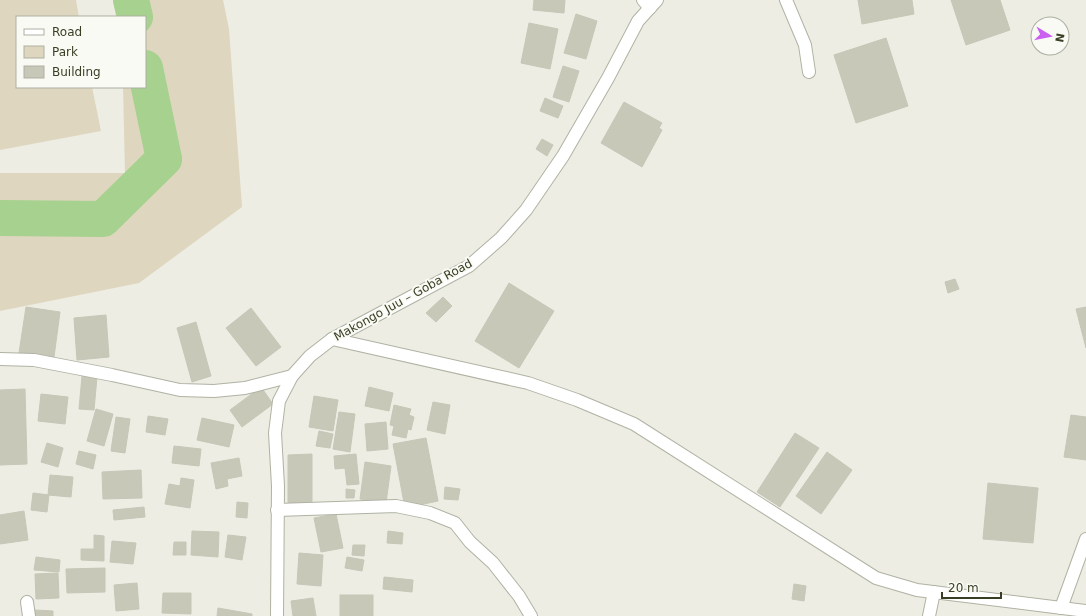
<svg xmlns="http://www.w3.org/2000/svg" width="1086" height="616" font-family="'DejaVu Sans',sans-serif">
<rect width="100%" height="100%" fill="#edede4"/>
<!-- green -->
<g fill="#ded6be">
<polygon points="0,0 76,0 79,17 17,17 17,87 92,87 101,131 0,150"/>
<polygon points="121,0 223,0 229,29 242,207 139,283 0,311 0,173 125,173 123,87 145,87 145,17 121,17"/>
</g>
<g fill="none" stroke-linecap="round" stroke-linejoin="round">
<!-- river -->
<g stroke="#a6d18e" stroke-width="36">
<polyline points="131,0 135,17"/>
<polyline points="0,218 103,219 164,159 145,68"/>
</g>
</g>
<!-- building -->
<g fill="#c8c8b9" stroke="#c6c7b7">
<polygon points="534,0 565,0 564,13 533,10"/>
<polygon points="858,0 912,0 914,14 862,24"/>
<polygon points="951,0 1000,0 1010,30 966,45"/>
<polygon points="576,14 597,21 586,59 564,53"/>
<polygon points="529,23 558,29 550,69 521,63"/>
<polygon points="886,38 908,106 856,123 834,55"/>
<polygon points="563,66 579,71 569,102 553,97"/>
<polygon points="545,98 563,106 558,118 540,111"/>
<polygon points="624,102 662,123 659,128 662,130 642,167 601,143"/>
<polygon points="542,139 553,145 547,156 536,149"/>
<polygon points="955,279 959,289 948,293 945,282"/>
<polygon points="509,283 554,311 519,368 475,341"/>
<polygon points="443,297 452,306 436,322 426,313"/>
<polygon points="26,307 60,312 54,357 19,353"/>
<polygon points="1086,307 1086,348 1076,309"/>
<polygon points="251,308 281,347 256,366 226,328"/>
<polygon points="106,315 109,357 77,360 74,318"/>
<polygon points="196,322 211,376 192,382 177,328"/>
<polygon points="82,376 97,377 94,410 79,409"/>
<polygon points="261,387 273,404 242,427 230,410"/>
<polygon points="369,387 393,393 389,411 365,406"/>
<polygon points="25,389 27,464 0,465 0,390"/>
<polygon points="41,394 68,397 65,424 38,421"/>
<polygon points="314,396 338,400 333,431 309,427"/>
<polygon points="433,402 450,405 445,434 427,430"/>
<polygon points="394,405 411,409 409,415 414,417 411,430 408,429 406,438 392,435 394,426 390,425"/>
<polygon points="96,409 113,414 104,446 87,441"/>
<polygon points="339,412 355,414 350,452 333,449"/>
<polygon points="1071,415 1086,417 1086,460 1064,457"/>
<polygon points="148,416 168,419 165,435 146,432"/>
<polygon points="116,417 130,419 125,453 111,451"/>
<polygon points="202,418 234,425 229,447 197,440"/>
<polygon points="386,422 388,449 367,451 365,424"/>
<polygon points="319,431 333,434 330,448 316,446"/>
<polygon points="795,433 819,448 780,507 757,492"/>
<polygon points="426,438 438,501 405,508 393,444"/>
<polygon points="47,443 63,448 58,467 41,462"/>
<polygon points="174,446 201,449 199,466 172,463"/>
<polygon points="79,451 96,455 93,469 76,464"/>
<polygon points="827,452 852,470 821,514 796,496"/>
<polygon points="312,454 312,503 288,503 288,455"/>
<polygon points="356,454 359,484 347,485 345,468 335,469 334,456"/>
<polygon points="239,458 242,476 227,479 228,486 216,489 211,463"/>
<polygon points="365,462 391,466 386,503 360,499"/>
<polygon points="141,470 142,498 103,499 102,472"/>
<polygon points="50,475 73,477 71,497 48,495"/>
<polygon points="181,478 194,480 190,508 165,504 169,484 180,486"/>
<polygon points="988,483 1038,488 1033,543 983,539"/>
<polygon points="445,487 460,489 458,500 444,499"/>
<polygon points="346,489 355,490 354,498 346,498"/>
<polygon points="33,493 49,495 47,512 31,510"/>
<polygon points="237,502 248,503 247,518 236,517"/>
<polygon points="144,507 145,517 114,520 113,510"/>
<polygon points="24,511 28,540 0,544 0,515"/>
<polygon points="336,514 343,548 321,552 314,518"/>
<polygon points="192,531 219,532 218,557 191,555"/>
<polygon points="388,531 403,533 402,544 387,543"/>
<polygon points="94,535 104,536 104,561 81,560 81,549 94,549"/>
<polygon points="228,535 246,537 242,560 225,557"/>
<polygon points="112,541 136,543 133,564 110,562"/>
<polygon points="174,542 186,542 186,555 173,555"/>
<polygon points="353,545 365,545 364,556 352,555"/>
<polygon points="299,553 323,555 321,586 297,584"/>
<polygon points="36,557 60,560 59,572 34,570"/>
<polygon points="347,557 364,560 362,571 345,568"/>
<polygon points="105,568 105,592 67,593 66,569"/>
<polygon points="58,573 59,598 36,599 35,574"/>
<polygon points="384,577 413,580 412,592 383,589"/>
<polygon points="137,583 139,609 116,611 114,585"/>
<polygon points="794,584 806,586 804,601 792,599"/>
<polygon points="163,593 191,593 191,614 162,613"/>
<rect x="340" y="595" width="33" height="21"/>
<polygon points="313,598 316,616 293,616 291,601"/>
<polygon points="218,608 252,614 252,616 217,616"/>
<polygon points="35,610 53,611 53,616 35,616"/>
</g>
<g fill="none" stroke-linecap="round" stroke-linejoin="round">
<defs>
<g id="minor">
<polyline points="643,0 650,8"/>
<polyline points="786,0 805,45 809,72"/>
<polyline points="332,339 528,383 577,400 634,424 876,578 917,590 1086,611"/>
<polyline points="0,359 34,360 112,375 180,390 214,391 245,388 292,376"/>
<polyline points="277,510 396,506 430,513 455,523 470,542 493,563 519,596 531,616"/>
<polyline points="27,602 29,616"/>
<polyline points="1061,608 1086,539"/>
<polyline points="929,616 934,592"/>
</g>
<polyline id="tertiary" points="277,616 278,486 275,433 279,401 292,376 310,356 332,339 469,266 501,238 526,210 563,156 608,78 638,21 657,0"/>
</defs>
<!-- minor casing -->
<use href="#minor" stroke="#b0b2a3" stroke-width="14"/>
<!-- tertiary casing -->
<use href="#tertiary" stroke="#b0b2a3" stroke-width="14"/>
<!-- minor -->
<use href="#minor" stroke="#fff" stroke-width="12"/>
<!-- tertiary -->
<use href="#tertiary" stroke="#fff" stroke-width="12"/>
</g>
<g text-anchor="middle" stroke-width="4" stroke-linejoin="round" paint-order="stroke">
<!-- street labels -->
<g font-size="12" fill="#393f24" stroke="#fafaf5">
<text transform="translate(403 300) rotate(-29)" y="4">Makongo Juu – Goba Road</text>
</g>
</g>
<!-- legend -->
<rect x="16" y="16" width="130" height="72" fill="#fafaf5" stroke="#adafa1"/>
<rect x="24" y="29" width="20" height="6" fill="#ffffff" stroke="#adafa1"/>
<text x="52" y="36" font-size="12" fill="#393f24">Road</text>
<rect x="24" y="46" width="20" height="12" fill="#ded6be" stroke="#adafa1"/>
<text x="52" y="56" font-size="12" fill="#393f24">Park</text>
<rect x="24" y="66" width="20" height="12" fill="#c8c8b9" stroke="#adafa1"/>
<text x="52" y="76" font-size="12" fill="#393f24">Building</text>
<!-- north arrow -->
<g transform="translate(1050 36) rotate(100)"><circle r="19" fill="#fafaf5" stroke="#adafa1"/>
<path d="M0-3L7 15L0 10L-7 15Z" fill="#c960ef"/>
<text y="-6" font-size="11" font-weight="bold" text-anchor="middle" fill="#393f24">N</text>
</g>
<!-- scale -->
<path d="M942 592v6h59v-6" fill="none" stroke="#393f24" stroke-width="2"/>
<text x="948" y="592" font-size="12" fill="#393f24" stroke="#fafaf5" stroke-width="3" paint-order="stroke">20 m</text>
</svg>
